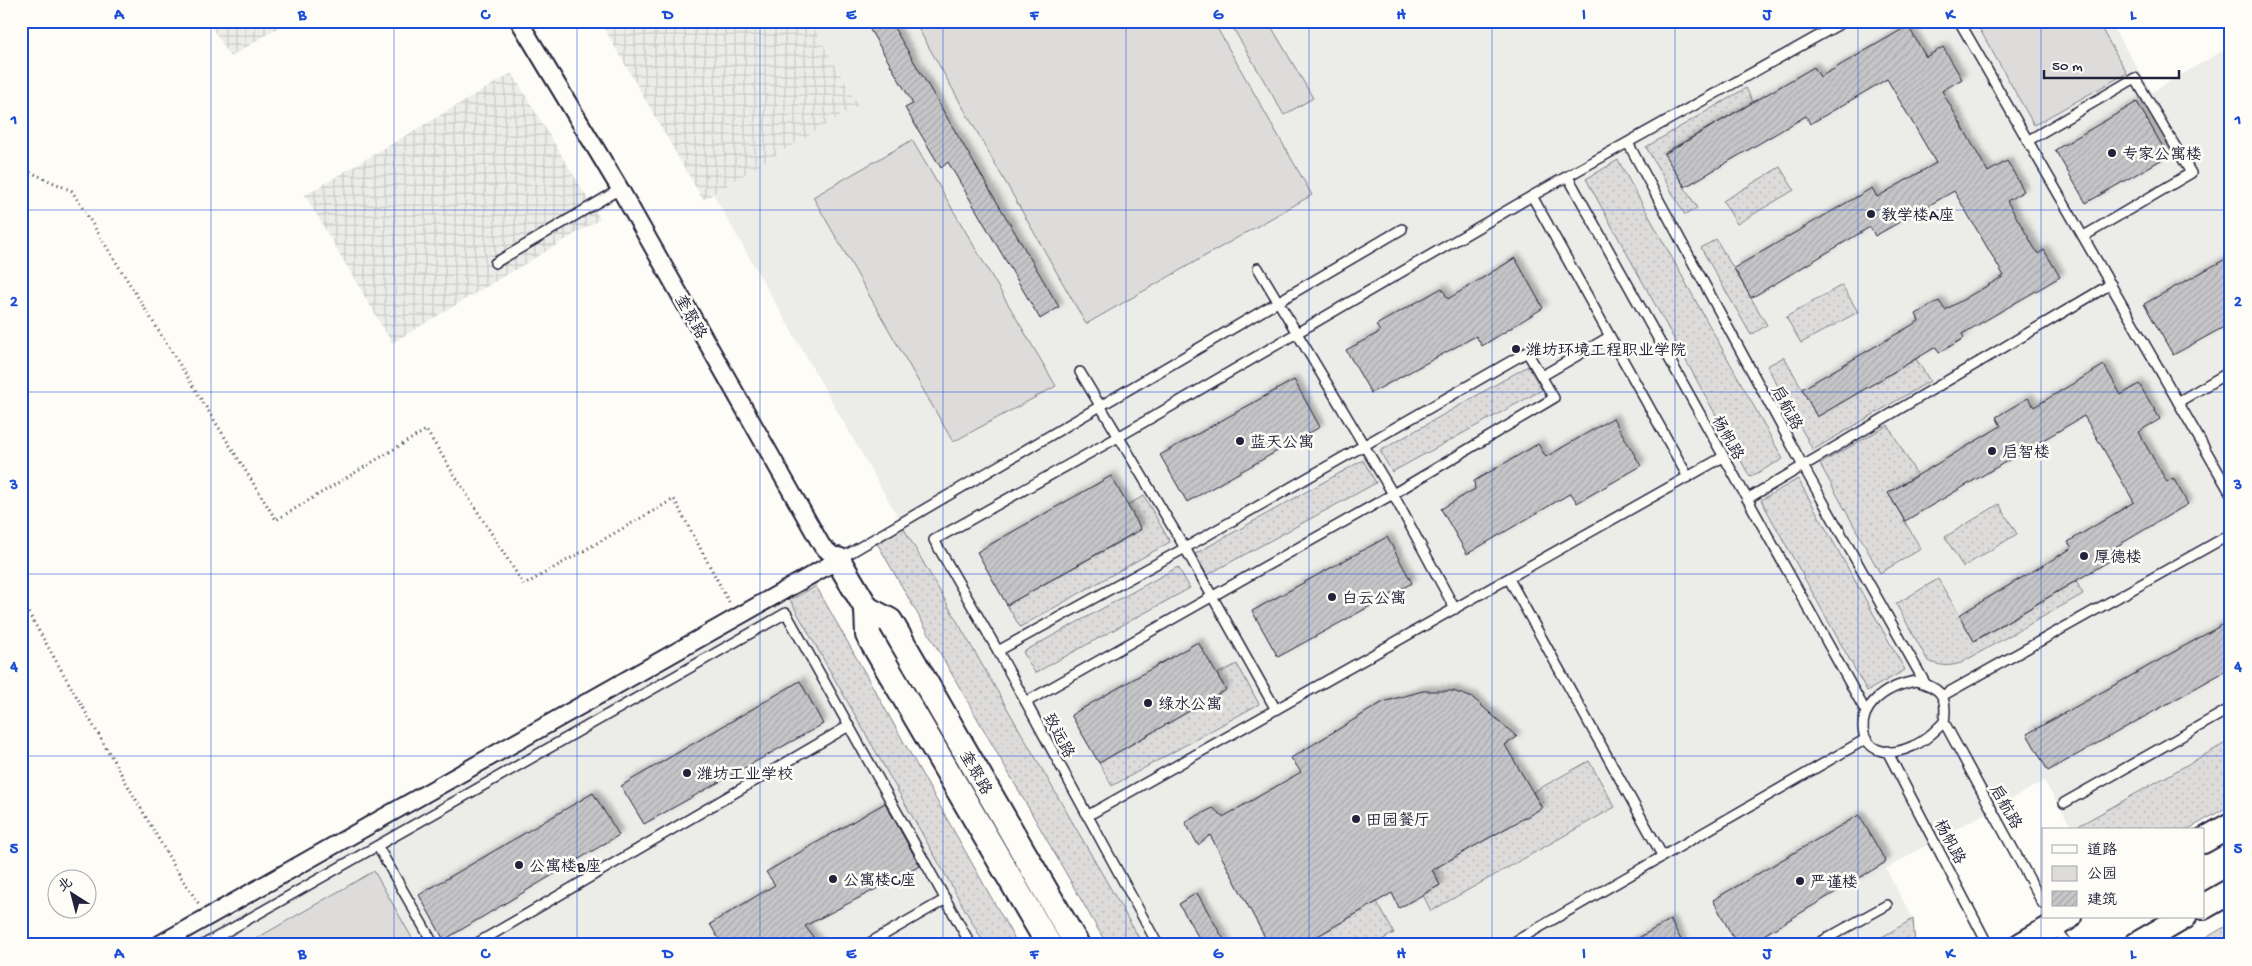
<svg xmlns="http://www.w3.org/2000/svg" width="2252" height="966" font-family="'Gochi Hand','LXGW WenKai TC',sans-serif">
<defs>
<pattern id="industrial-grid" width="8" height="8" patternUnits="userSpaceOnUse" patternTransform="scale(1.25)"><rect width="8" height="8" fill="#ecece9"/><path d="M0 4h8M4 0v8" fill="none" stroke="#cacac9"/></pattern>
<pattern id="garden-dots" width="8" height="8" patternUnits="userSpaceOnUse" patternTransform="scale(1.25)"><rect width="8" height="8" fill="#dddcdb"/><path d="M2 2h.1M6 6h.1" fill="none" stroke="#bdbcbd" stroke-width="1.8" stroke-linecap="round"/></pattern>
<pattern id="building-hatch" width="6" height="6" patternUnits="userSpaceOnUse" patternTransform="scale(1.25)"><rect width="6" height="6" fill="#c6c6c8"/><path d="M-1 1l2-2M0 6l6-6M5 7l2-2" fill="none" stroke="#aaaaad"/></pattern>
<filter id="shadow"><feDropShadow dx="4.5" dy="-4.5" stdDeviation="2.5" flood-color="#0004"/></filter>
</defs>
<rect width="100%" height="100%" fill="#fdfcf7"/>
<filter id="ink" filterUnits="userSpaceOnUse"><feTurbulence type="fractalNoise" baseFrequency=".02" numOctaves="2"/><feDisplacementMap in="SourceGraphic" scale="10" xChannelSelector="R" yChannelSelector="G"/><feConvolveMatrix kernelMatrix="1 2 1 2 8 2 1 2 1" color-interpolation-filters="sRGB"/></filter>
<g filter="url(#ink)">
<!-- built -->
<g fill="#ecece9">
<polygon points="810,21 2109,21 2152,92 2231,46 2231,740 2073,829 2044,781 1916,851 1886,869 1913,919 1868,945 1143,945 713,194 858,105"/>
<polygon points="790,600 985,945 181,945"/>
</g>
<!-- industrial -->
<g fill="url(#industrial-grid)">
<polygon points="208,21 289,21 230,57"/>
<polygon points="600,21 810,21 858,105 703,200"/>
<polygon points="512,73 600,219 392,343 305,195"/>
</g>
<!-- park -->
<g fill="#dddcdb" stroke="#807f8b">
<polygon points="914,21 1213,21 1312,195 1086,324"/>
<polygon points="1229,21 1268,21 1313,98 1284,115"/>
<polygon points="1975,21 2097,21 2127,73 2034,125"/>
<polygon points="912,140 1056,386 953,442 813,197"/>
<polygon points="374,871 416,945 245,945"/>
</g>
<!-- garden -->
<g fill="url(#garden-dots)" stroke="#807f8b">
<polygon points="1746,88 1753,102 1664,153 1697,208 1685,215 1646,147"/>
<polygon points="1618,160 1783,459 1750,477 1586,179"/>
<polygon points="1780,167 1794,190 1737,224 1723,201"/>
<polygon points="1716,239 1767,325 1751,335 1701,248"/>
<polygon points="1842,285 1858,312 1801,343 1786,317"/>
<polygon points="1784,357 1818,416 1916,359 1930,381 1813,450 1767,366"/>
<polygon points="1528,366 1542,390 1392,472 1380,451"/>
<polygon points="1888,425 1917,475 1888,493 1921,549 1880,573 1820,464"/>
<polygon points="1363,460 1376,483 1207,575 1195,554"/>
<polygon points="1798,479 1905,670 1867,691 1761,500"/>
<polygon points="1144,496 1170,542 1020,627 1007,605 1141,530 1127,505"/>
<polygon points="1999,504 2017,534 1963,567 1945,537"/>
<polygon points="903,527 1143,945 1107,945 877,543"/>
<polygon points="1178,567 1190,588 1035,673 1023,652"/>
<path d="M 1938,579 L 1975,641 L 2076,581 L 2083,594 L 1961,663 C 1948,667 1940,666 1928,661 L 1896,604 Z"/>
<polygon points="816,586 1018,945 985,945 790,600"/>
<polygon points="1237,664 1259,704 1112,786 1099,763 1225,690 1217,674"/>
<polygon points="2231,740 2231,805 2187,830 2073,829"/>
<polygon points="1589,761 1615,807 1431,911 1423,895 1440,885 1432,870 1541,808 1533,792"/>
<polygon points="1377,902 1394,933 1373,945 1302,945"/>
<polygon points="1913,919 1915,945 1868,945"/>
<polygon points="2231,923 2231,945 2194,945"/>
</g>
<!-- building -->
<g fill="url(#building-hatch)" stroke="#22223b" filter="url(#shadow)">
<polygon points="865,21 890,21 1059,307 1040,319 948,162 941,168 905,108 913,104"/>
<polygon points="1908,26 1926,57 1943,47 1962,79 1942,91 1988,172 2007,161 2024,191 2007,201 2038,254 2044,250 2060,277 1962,334 1964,338 1939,353 1936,347 1817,417 1802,389 1919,321 1916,314 1939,301 1945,310 2004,276 1954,191 1875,236 1870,227 1751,298 1734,268 1872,188 1877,197 1936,163 1887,79 1810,124 1806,116 1685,187 1664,154 1814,67 1820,77"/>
<polygon points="2137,102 2168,156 2086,203 2055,150"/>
<polygon points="2231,256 2231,323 2173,355 2144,304"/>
<polygon points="1515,258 1543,308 1482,346 1476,336 1371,393 1346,350 1380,332 1376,325 1442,288 1448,299"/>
<polygon points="2104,365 2121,395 2139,384 2160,419 2138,432 2167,482 2173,478 2188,504 2107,552 2111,560 1974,641 1959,615 2072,548 2068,542 2134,502 2084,416 1905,521 1888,493 2001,426 1996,417 2028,398 2034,407"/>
<polygon points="1294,380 1320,427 1187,502 1160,455"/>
<polygon points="1613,418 1641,466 1577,503 1571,493 1467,554 1441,509 1475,489 1474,481 1538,444 1546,457"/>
<polygon points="1111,476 1141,529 1007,605 977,552"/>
<polygon points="1387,537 1412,583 1278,657 1252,611"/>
<polygon points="2231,620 2231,668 2048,771 2027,734"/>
<polygon points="1198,642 1226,690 1099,763 1071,715"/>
<polygon points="800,681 823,724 644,824 621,786"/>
<polygon points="1423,691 1453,691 1473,698 1517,737 1505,745 1542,808 1432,870 1440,885 1399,908 1392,893 1302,945 1269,945 1210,835 1198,845 1185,822 1213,808 1223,817 1301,772 1291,758 1383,702"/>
<polygon points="593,793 619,835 444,940 419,895"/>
<polygon points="885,803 920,866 805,926 819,945 722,945 710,924 775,885 766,872"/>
<polygon points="1859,815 1886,862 1747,945 1737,945 1713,900"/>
<polygon points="1197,893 1227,945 1203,945 1179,904"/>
<polygon points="1670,920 1684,945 1626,945"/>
</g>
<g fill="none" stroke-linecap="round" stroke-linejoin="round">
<defs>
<g id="lane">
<polyline points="1959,21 2231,494"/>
<polyline points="2029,140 2135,78 2191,173 2084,236"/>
<polyline points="1628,143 1803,466 1925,683"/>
<polyline points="1568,177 1866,712"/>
<polyline points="1532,196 1688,477"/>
<polyline points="495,263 620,189"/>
<polyline points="1258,268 1393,494 1455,609"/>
<polyline points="1080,372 1185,548 1275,708"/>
<polyline points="1542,376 1609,337"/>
<polyline points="2178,402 2231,371"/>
<polyline points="1747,499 2111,284"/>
<polyline points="838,560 1402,229"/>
<polyline points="1509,579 1662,855"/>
<polyline points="998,651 1185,548 1527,352 1554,398 1393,494 1026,702"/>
<path d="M 1916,681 C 1941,688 1948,696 1944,722 C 1935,731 1925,741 1913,746 C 1854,774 1838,695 1916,681 Z"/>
<polyline points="1942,696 2231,534"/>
<polyline points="1944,722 2043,904"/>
<polyline points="1887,751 1988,945"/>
<polyline points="2064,803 2231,708"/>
<polyline points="1087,816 1723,457"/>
<polyline points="378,847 434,945"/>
<polyline points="2055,926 2067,945"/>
<polyline points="203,945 786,613 971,945"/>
<polyline points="474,945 847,727"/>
<polyline points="866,945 946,899"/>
<polyline points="1158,945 998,651 934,540 1120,436 1532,196 1845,21"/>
<polyline points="1509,945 1866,739"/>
<polyline points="1815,945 1887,905"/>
</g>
<polyline id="street" points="158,945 838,560 822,546 620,189 519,21"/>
<g id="secondary">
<polyline points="838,560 867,609 868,635 1049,945"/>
<polyline points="867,609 890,621 1077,945"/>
<polyline points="2203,841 2231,825"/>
<polyline points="2203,907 2231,891"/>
<polyline points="2021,945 2069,917"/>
<polyline points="2136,945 2184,917"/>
</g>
</defs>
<!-- lane casing -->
<use href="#lane" stroke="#22223b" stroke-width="12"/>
<!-- street casing -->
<use href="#street" stroke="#22223b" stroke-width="20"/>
<!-- secondary casing -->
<use href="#secondary" stroke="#22223b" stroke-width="28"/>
<!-- path -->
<g stroke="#22223b" stroke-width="3" stroke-dasharray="1 4" stroke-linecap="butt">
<polyline points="21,168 72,191 276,520 426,430 524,585 674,499 730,604"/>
<polyline points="21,600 177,871 199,904"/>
</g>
<!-- lane -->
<use href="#lane" stroke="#fdfcf7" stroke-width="9"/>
<!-- street -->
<use href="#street" stroke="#fdfcf7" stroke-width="16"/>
<!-- secondary -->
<use href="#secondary" stroke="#fdfcf7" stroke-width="24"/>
</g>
</g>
<!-- grid -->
<path fill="none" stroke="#1d4ed8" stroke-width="1" stroke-opacity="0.55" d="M 211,21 L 211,945M 394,21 L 394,945M 577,21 L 577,945M 760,21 L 760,945M 943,21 L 943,945M 1126,21 L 1126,945M 1309,21 L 1309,945M 1492,21 L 1492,945M 1675,21 L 1675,945M 1858,21 L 1858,945M 2041,21 L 2041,945M 21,210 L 2231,210M 21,392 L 2231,392M 21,574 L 2231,574M 21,756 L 2231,756"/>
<!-- markers -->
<g fill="#22223b" stroke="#fdfcf7" stroke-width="2">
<circle cx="2112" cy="153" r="5"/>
<circle cx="1871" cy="214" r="5"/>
<circle cx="1516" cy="349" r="5"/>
<circle cx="1240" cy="441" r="5"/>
<circle cx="1992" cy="451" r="5"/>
<circle cx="2084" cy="556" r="5"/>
<circle cx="1332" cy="597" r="5"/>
<circle cx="1148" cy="703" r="5"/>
<circle cx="687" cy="773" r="5"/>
<circle cx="1356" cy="819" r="5"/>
<circle cx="519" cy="865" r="5"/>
<circle cx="833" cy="879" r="5"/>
<circle cx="1800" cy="881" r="5"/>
</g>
<g text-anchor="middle" stroke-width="5" stroke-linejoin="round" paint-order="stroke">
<!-- poi labels -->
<g font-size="16" fill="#22223b" stroke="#fdfcf7" text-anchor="start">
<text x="2122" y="159">专家公寓楼</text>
<text x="1881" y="220">教学楼A座</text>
<text x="1526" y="355">潍坊环境工程职业学院</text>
<text x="1250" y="447">蓝天公寓</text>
<text x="2002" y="457">启智楼</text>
<text x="2094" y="562">厚德楼</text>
<text x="1342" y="603">白云公寓</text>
<text x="1158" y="709">绿水公寓</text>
<text x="697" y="779">潍坊工业学校</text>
<text x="1366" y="825">田园餐厅</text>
<text x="529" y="871">公寓楼B座</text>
<text x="843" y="885">公寓楼C座</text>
<text x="1810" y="887">严谨楼</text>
</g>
<!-- street labels -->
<g font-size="16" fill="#22223b" stroke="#fdfcf7">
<text transform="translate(692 316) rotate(61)" y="6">奎聚路</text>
<text transform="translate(1788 407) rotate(62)" y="6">启航路</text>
<text transform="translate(1729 437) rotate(61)" y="6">杨帆路</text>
<text transform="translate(1060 735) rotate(62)" y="6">致远路</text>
<text transform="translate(977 772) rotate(60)" y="6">奎聚路</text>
<text transform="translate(2007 806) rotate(61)" y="6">启航路</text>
<text transform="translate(1951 841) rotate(62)" y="6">杨帆路</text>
</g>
</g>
<!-- margin -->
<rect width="2252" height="966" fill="none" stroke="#fdfcf7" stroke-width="55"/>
<!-- legend -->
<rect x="2042" y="828" width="162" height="90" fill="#fdfcf7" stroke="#a5a5ac"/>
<rect x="2052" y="845" width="25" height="8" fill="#fdfcf7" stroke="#a5a5ac"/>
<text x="2087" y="854" font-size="15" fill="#22223b">道路</text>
<rect x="2052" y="866" width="25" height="15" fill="#dddcdb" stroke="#a5a5ac"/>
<text x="2087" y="878" font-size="15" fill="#22223b">公园</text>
<rect x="2052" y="891" width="25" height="15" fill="url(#building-hatch)" stroke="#a5a5ac"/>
<text x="2087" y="904" font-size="15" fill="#22223b">建筑</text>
<!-- north arrow -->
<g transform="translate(72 894) rotate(324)"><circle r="24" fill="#fdfcf7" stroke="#a5a5ac"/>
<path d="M0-4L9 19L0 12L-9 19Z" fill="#22223b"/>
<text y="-8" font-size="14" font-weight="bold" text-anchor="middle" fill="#22223b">北</text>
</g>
<!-- scale -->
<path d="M2044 70v8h135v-8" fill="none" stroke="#22223b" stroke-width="2.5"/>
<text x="2052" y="70" font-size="15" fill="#22223b" stroke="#fdfcf7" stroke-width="4" paint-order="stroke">50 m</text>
<rect x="28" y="28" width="2196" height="910" fill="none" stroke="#1d4ed8" stroke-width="2"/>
<g font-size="16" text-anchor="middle" font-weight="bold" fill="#1d4ed8">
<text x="119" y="19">A</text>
<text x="302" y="19">B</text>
<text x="485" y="19">C</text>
<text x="668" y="19">D</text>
<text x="851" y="19">E</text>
<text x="1034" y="19">F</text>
<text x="1218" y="19">G</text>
<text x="1401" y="19">H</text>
<text x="1584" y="19">I</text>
<text x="1767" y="19">J</text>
<text x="1950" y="19">K</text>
<text x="2133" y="19">L</text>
<text x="14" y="124">1</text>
<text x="2238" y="124">1</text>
<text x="14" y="306">2</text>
<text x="2238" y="306">2</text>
<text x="14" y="489">3</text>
<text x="2238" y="489">3</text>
<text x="14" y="671">4</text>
<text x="2238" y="671">4</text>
<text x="14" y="853">5</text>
<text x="2238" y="853">5</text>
<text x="119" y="958">A</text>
<text x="302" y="958">B</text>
<text x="485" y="958">C</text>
<text x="668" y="958">D</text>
<text x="851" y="958">E</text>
<text x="1034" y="958">F</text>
<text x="1218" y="958">G</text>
<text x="1401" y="958">H</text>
<text x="1584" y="958">I</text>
<text x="1767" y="958">J</text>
<text x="1950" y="958">K</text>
<text x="2133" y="958">L</text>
</g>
</svg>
